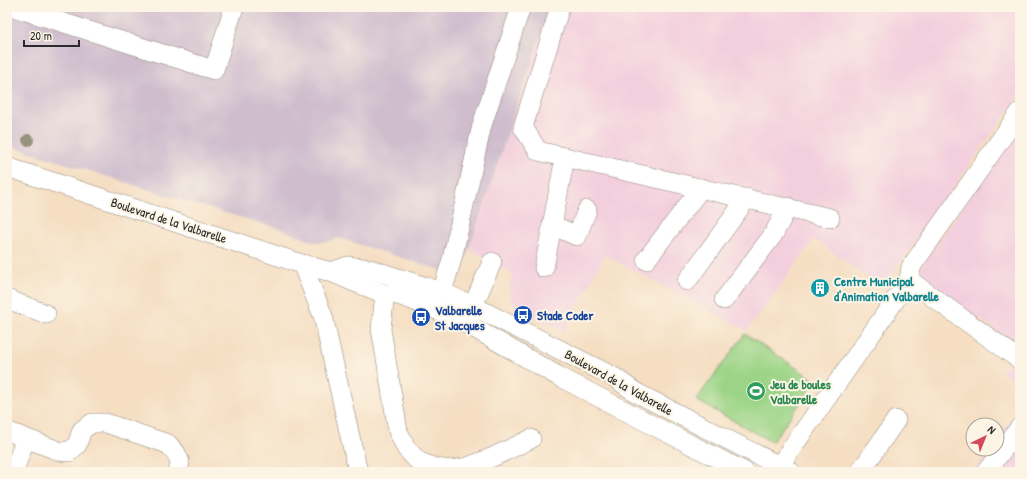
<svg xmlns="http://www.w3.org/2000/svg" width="1027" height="479" font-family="'Patrick Hand',sans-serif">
<rect width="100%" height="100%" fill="#fcf5e5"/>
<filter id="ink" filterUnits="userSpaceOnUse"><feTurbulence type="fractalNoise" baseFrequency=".025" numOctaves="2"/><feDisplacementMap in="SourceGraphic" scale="8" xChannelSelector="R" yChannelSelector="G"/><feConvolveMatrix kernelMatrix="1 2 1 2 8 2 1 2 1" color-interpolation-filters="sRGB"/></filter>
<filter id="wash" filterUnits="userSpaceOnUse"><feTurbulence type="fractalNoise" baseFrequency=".012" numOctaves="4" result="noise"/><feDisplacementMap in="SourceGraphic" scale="16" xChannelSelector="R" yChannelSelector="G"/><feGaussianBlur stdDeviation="0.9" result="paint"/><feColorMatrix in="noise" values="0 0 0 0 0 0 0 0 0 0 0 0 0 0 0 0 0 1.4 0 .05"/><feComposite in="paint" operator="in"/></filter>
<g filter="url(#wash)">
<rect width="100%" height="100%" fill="#f5dec2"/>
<!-- built -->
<g fill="#f3cfde">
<polygon points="550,7 1020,7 1020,94 882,288 814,239 747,331 605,255 564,332 517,307 510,298 509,286 513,274 470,249"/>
<polygon points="1020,127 1020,385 1002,372 1019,347 929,283 919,269"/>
<polygon points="1020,407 1020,472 974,472 990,449 997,449 997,440"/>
</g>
<!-- industrial -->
<polygon fill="#cfbdce" points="7,7 550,7 460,276 338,238 327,242 314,242 281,229 191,203 7,145"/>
<!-- green -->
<polygon fill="#9bd486" stroke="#638058" points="745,334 816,381 772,442 696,400"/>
</g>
<g filter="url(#ink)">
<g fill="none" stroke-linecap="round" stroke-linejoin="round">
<defs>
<g id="minor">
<polyline points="13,7 214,70 234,7"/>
<polyline points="560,7 523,127 538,151 830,218"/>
<polyline points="7,167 302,264 331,272 354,282 385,294 398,295 426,305 467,324 558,376 656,427 745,472"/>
<polyline points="552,225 577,236 587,210"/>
<polyline points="646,260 701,188"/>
<polyline points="302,264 323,316 358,472"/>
<polyline points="544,268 565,157"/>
<polyline points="331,272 348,266 370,269 442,292 473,306 614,377 635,392 791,472"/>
<polyline points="909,280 1020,360"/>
<polyline points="687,281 747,198"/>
<polyline points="442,292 452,259 482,125 521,7"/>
<polyline points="385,294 381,329 398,431 406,448 418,461 435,468 451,470 467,467 493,457 531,439"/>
<polyline points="7,299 46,314"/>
<polyline points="724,300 773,235 788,207"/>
<polyline points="469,317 473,306 492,262"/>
<polyline points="7,431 59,451 69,452 77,445 82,430 92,423 106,423 168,444 176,453 180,462 178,472"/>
<polyline points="14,472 25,439"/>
<polyline points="775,472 909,280 911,267 1020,112"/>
<polyline points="860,472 896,420"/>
<polyline points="986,472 1020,427"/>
</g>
</defs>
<!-- minor casing -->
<use href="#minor" stroke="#908476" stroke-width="20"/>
<!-- minor -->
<use href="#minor" stroke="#fff" stroke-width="19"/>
</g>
<!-- trees -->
<circle fill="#95937c" cx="28" cy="140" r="6"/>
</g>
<!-- icons -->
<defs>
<symbol id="building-disc" viewBox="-11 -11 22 22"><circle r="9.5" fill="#0f9aa8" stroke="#fcf5e5"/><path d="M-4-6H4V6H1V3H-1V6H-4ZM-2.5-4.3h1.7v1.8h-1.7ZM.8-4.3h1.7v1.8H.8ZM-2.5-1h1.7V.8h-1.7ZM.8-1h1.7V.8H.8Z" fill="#fff"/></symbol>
<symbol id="bus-disc" viewBox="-11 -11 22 22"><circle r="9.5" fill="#1a4fb4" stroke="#fcf5e5"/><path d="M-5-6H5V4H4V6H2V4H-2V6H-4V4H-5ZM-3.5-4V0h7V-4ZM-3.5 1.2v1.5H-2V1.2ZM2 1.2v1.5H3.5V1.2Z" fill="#fff"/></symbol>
<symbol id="stadium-disc" viewBox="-11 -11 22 22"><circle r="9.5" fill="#2e9e5b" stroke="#fcf5e5"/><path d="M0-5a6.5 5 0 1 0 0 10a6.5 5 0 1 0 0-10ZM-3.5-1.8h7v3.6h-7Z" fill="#fff"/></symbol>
</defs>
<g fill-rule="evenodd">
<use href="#building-disc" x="809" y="277" width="22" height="22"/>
<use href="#bus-disc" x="512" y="304" width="22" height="22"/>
<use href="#bus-disc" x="410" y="306" width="22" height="22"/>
<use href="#stadium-disc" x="745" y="380" width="22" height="22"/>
</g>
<g text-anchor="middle" stroke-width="4" stroke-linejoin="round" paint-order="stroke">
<!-- street labels -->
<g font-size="13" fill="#2b2b2b" stroke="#fcf5e5">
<text transform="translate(169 220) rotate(18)" y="5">Boulevard de la Valbarelle</text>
<text transform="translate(619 382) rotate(29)" y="5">Boulevard de la Valbarelle</text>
</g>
<!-- culture labels -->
<g font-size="13" font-weight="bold" fill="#0d838f" stroke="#fcf5e5" text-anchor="start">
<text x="834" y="286">Centre Municipal<tspan x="834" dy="15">d'Animation Valbarelle</tspan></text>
</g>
<!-- transit labels -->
<g font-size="13" font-weight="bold" fill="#164399" stroke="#fcf5e5" text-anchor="start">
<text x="435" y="315">Valbarelle<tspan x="435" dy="15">St Jacques</tspan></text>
<text x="537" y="320">Stade Coder</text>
</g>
<!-- leisure labels -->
<g font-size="13" font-weight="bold" fill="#27864d" stroke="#fcf5e5" text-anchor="start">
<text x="770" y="389">Jeu de boules<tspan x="770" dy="15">Valbarelle</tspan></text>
</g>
</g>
<!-- margin -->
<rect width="1027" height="479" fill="none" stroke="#fcf5e5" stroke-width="24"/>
<!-- north arrow -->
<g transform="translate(985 437) rotate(43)"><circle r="19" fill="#fcf5e5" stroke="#a8a49b"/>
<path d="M0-3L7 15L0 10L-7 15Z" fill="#d1495b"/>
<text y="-6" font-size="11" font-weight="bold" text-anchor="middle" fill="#2b2b2b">N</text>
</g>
<!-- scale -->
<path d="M24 40v6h55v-6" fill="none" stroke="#2b2b2b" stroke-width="2"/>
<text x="30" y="40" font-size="12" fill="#2b2b2b" stroke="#fcf5e5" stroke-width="3" paint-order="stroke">20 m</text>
</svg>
